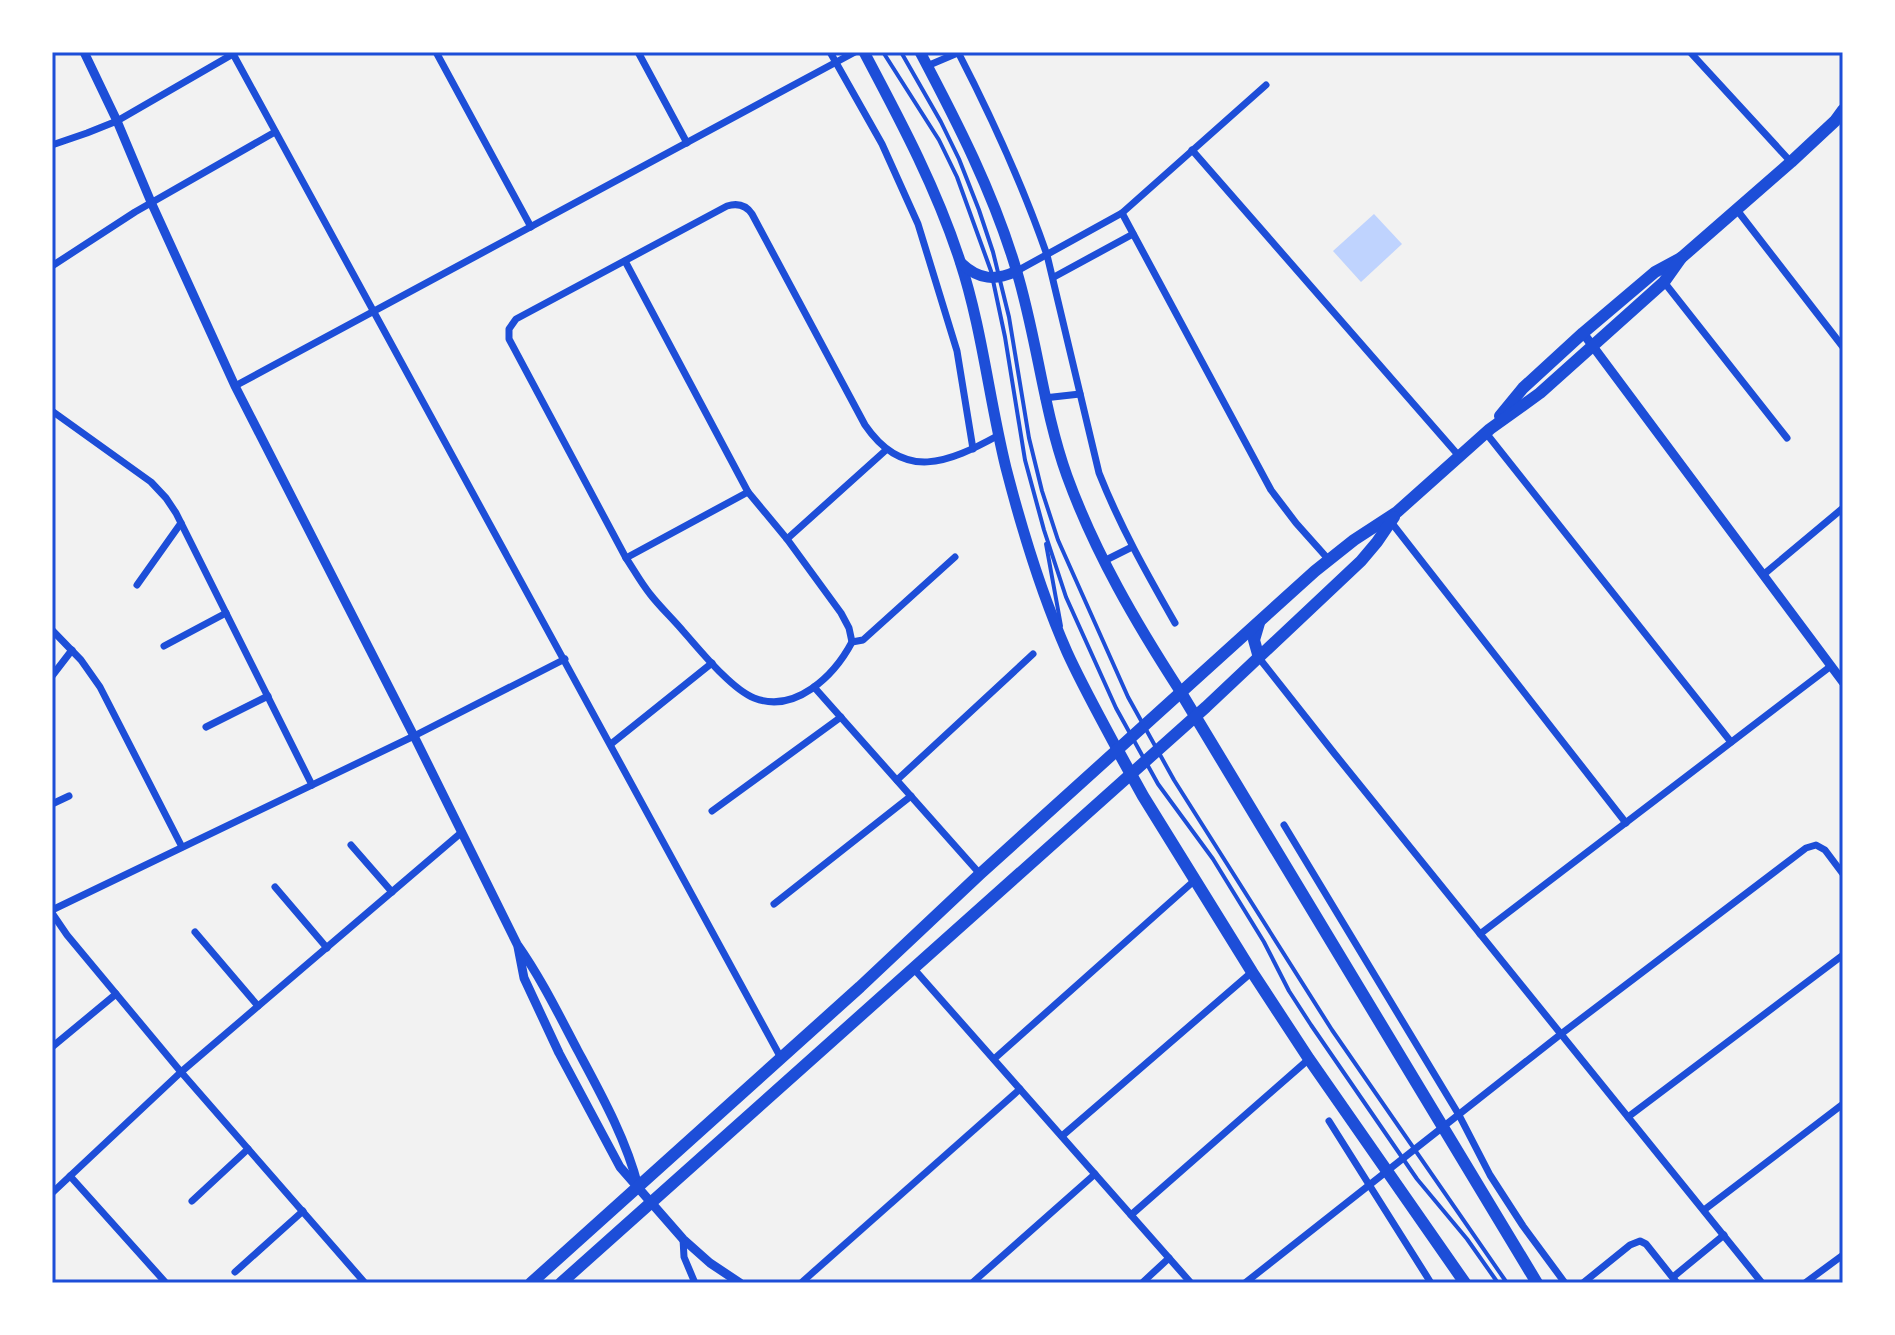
<svg xmlns="http://www.w3.org/2000/svg" width="1895" height="1335" font-family="'IBM Plex Sans',sans-serif">
<rect width="100%" height="100%" fill="#f2f2f2"/>
<!-- water -->
<polygon fill="#bfd3fe" points="1374,214 1402,244 1361,282 1333,251"/>
<g fill="none" stroke-linecap="round" stroke-linejoin="round">
<!-- service -->
<g stroke="#1d4ed8" stroke-width="4">
<polyline points="883,52 939,140 957,177 991,271 1005,337 1025,460 1044,530 1066,597 1116,708 1158,784 1213,859 1264,942 1289,991 1311,1025 1417,1179 1467,1239 1498,1283"/>
<polyline points="901,52 941,122 959,159 979,210 993,252 1009,317 1029,438 1042,491 1058,540 1128,697 1174,780 1332,1030 1507,1283"/>
<polyline points="1046,544 1061,626"/>
</g>
<!-- minor -->
<g stroke="#1d4ed8" stroke-width="7">
<polyline points="232,52 781,1058"/>
<polyline points="436,52 531,227"/>
<polyline points="638,52 687,143"/>
<polyline points="830,52 882,144 918,224 957,351 973,449"/>
<path d="M 958,52 C 992,118 1023,186 1047,255 L 1099,473 C 1120,526 1147,574 1175,623"/>
<polyline points="1690,52 1791,162"/>
<polyline points="927,66 960,52"/>
<polyline points="52,145 87,133 117,121 233,54"/>
<polyline points="1192,150 1459,456"/>
<polyline points="1737,210 1843,347"/>
<polyline points="1122,213 1271,490 1296,523 1329,560"/>
<polyline points="625,261 748,492 787,539 841,613 849,628 852,642"/>
<polyline points="52,266 135,212 275,132"/>
<polyline points="1017,271 1122,213 1266,85"/>
<polyline points="1054,277 1133,234"/>
<polyline points="1664,282 1787,438"/>
<polyline points="235,386 855,52"/>
<polyline points="1044,398 1080,394"/>
<polyline points="52,411 151,482 166,498 176,513 312,785"/>
<polyline points="1486,433 1731,742"/>
<polyline points="1391,522 1626,823"/>
<polyline points="787,539 886,450"/>
<path d="M 955,557 L 863,640 L 852,642 C 834,676 795,714 754,698 C 731,689 700,650 683,631 C 672,618 660,607 650,594 C 641,583 634,570 626,558 L 509,339 L 509,329 L 516,319 L 727,206 C 737,203 746,205 752,214 L 865,425 C 904,482 948,463 999,435"/>
<polyline points="626,558 748,492"/>
<polyline points="1104,561 1132,547"/>
<polyline points="1763,575 1843,508"/>
<polyline points="137,585 181,523"/>
<polyline points="52,630 81,660 100,687 182,847"/>
<polyline points="164,646 226,613"/>
<polyline points="1259,658 1334,753 1762,1283"/>
<polyline points="52,676 72,650"/>
<polyline points="814,687 980,874"/>
<polyline points="206,727 268,696"/>
<polyline points="611,744 712,663"/>
<polyline points="897,780 1033,654"/>
<polyline points="52,804 69,796"/>
<polyline points="712,811 841,717"/>
<polyline points="1284,825 1459,1115 1490,1175 1523,1226 1565,1283"/>
<polyline points="351,845 392,892"/>
<polyline points="275,887 327,948"/>
<polyline points="774,904 911,796"/>
<polyline points="52,910 414,736 565,659"/>
<polyline points="52,913 67,935 181,1072 365,1283"/>
<polyline points="195,932 258,1006"/>
<polyline points="1480,934 1831,666"/>
<polyline points="914,969 1191,1283"/>
<polyline points="52,1047 116,994"/>
<polyline points="994,1059 1195,880"/>
<polyline points="1628,1117 1843,955"/>
<polyline points="1329,1121 1431,1283"/>
<polyline points="1062,1136 1252,972"/>
<polyline points="70,1176 166,1283"/>
<polyline points="52,1193 181,1072 462,832"/>
<polyline points="192,1201 248,1149"/>
<polyline points="1704,1210 1843,1104"/>
<polyline points="1131,1215 1309,1059"/>
<polyline points="683,1239 684,1257 695,1283"/>
<polyline points="235,1272 303,1211"/>
<polyline points="1673,1277 1724,1235"/>
<polyline points="801,1283 1020,1089"/>
<polyline points="972,1283 1095,1174"/>
<polyline points="1142,1283 1169,1258"/>
<polyline points="1245,1283 1561,1034 1806,848 1816,845 1825,850 1843,874"/>
<polyline points="1583,1283 1630,1245 1640,1241 1646,1244 1677,1283"/>
<polyline points="1805,1283 1843,1255"/>
</g>
<!-- tertiary -->
<g stroke="#1d4ed8" stroke-width="9">
<path d="M 84,52 L 117,121 L 151,202 L 235,386 L 414,736 L 517,944 C 541,978 559,1015 578,1051 C 601,1094 626,1139 638,1186"/>
<polyline points="1583,333 1843,682"/>
<polyline points="518,947 524,978 559,1053 620,1167 683,1239 710,1263 740,1283"/>
</g>
<!-- secondary -->
<g stroke="#1d4ed8" stroke-width="11">
<path d="M 864,52 C 900,120 936,187 960,261 C 982,328 989,399 1006,468 C 1022,530 1041,593 1067,652 C 1082,685 1100,717 1117,749"/>
<path d="M 920,52 C 957,122 993,192 1016,269 C 1037,337 1043,409 1067,476 C 1095,553 1136,623 1180,691"/>
<path d="M 961,263 C 979,280 995,281 1017,271"/>
</g>
<!-- primary -->
<g stroke="#1d4ed8" stroke-width="12">
<polyline points="1500,416 1523,388 1583,333 1655,272 1681,258 1791,162 1835,121 1843,110"/>
<polyline points="1259,658 1254,640 1259,623"/>
<polyline points="1180,691 1537,1283"/>
<polyline points="1117,749 1143,796 1252,972 1309,1059 1465,1283"/>
<polyline points="531,1283 860,987 980,874 1315,571 1354,540 1397,512 1490,429 1540,393 1664,282 1681,258"/>
<polyline points="561,1283 1206,707 1361,561 1377,542 1394,517"/>
</g>
</g>
<!-- border -->
<rect width="1895" height="1335" fill="none" stroke="#ffffff" stroke-width="108"/>
<rect x="54" y="54" width="1787" height="1227" fill="none" stroke="#1d4ed8" stroke-width="3"/>
</svg>
